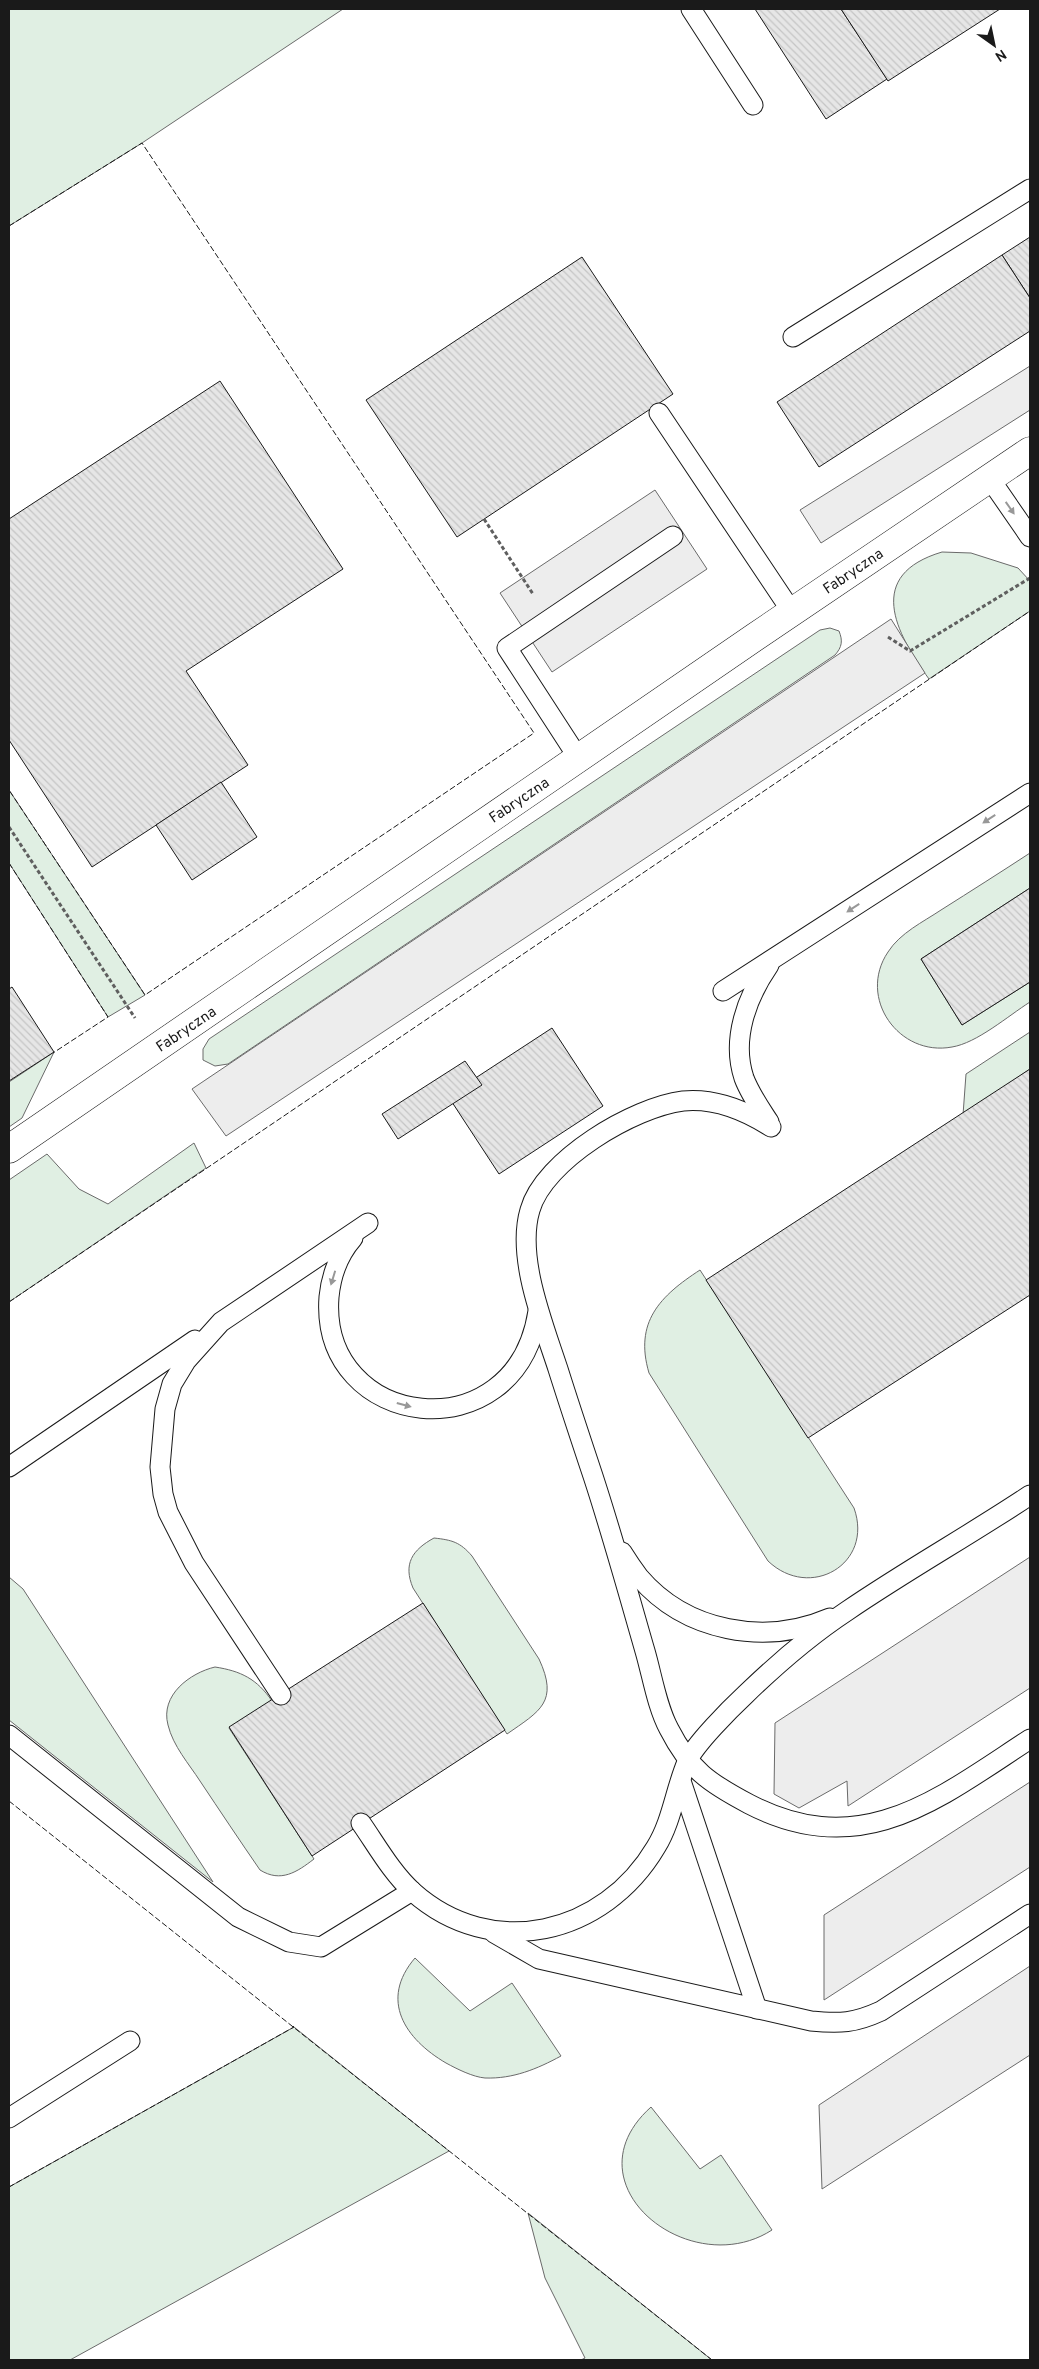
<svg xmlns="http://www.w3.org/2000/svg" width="1039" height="2369" font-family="Overpass,sans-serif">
<defs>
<pattern id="building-back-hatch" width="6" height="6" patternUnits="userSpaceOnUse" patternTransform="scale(1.25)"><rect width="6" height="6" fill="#e6e6e6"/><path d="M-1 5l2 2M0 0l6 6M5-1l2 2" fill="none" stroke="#c5c5c5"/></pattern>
</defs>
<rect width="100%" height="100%" fill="#fff"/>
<!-- green -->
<g fill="#e0efe3" stroke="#6a6a6a">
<polygon points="9,9 343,9 142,143 9,226"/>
<path d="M 942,552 L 971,553 L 1018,568 L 1030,581 L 1030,611 L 929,679 C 895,632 865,575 942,552 Z"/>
<path d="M 830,628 L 839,631 C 843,641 842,647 835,655 L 228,1064 L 215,1066 L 203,1060 L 203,1049 L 209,1039 L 820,630 Z"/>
<polygon points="9,790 145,995 108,1017 9,863"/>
<path d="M 1030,853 L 1030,888 L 921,959 L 962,1025 L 1030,982 L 1030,1002 C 1008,1016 977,1043 952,1047 C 899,1057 857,998 888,952 C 900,933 923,922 941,910 C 971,891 1001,872 1030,853 Z"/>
<polygon points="1030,1032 1030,1069 963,1115 966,1074"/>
<polygon points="54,1052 22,1118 9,1127 9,1082"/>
<polygon points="194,1143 206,1168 9,1302 9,1180 47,1154 79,1189 108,1204"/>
<path d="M 700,1270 L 854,1508 C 874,1564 810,1601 768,1561 L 649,1373 C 634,1322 660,1296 700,1270 Z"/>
<path d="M 434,1538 C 452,1540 460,1542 472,1556 L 539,1659 C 559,1702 540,1711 507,1734 L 413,1588 C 403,1564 412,1550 434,1538 Z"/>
<polygon points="9,1577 23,1589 213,1882 9,1720"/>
<path d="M 215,1667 C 241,1671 257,1679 272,1701 L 229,1728 L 314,1859 C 297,1872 281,1883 260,1870 C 240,1841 220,1811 200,1781 C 189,1764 173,1746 168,1725 C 160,1695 190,1673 215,1667 Z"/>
<path d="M 415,1958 L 470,2011 L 512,1983 L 561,2056 C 537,2069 513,2079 485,2078 C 473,2077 457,2069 446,2063 C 405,2039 379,2000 415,1958 Z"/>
<polygon points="294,2027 449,2151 70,2360 9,2360 9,2187"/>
<path d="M 651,2107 L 700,2169 L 721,2155 L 772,2230 C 690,2283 565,2184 651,2107 Z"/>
<polygon points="528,2213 712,2360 581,2360 585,2358 545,2278"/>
</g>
<!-- parking -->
<g fill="#ededed" stroke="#6a6a6a">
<polygon points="1030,366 1030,410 821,543 800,510"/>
<polygon points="655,490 707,569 552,672 500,593"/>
<polygon points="891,619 925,673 226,1136 192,1089"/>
<polygon points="1030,1557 1030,1688 848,1806 847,1781 799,1808 774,1794 775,1723"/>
<polygon points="1030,1782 1030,1867 824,2000 824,1915"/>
<polygon points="1030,1966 1030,2055 822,2189 819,2105"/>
</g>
<!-- building -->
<g fill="url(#building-back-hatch)" stroke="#1a1a1a">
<polygon points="755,9 841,9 887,79 826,119"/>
<polygon points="841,9 1000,9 888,81"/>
<polygon points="1030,237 1030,298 1002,255"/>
<polygon points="1002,255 1030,298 1030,331 819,467 777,402"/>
<polygon points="582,257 673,394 457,537 366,400"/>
<polygon points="220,381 343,569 186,671 248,765 92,867 9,740 9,519"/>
<polygon points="221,782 257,837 192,880 156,825"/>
<polygon points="1030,888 1030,982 962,1025 921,959"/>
<polygon points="12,987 54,1052 9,1081 9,989"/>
<polygon points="552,1028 603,1106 499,1174 448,1096"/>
<polygon points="465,1061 482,1085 398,1139 382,1114"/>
<polygon points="1030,1069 1030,1295 808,1438 706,1280"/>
<polygon points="423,1603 505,1730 312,1856 229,1727"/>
</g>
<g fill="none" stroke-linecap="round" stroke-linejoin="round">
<defs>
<g id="lane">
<polyline points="691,9 753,105"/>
<polyline points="793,337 1030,189"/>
<polyline points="659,413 792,612"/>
<polyline points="990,479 1030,537"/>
<polyline points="579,759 507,648 673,536"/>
<polyline points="723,991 1030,793"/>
<path d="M 769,1122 C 760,1108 750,1094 744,1078 C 731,1039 747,997 769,965"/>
<path d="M 771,1127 C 746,1111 714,1098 683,1101 C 634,1107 544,1160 530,1210 C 516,1257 543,1323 558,1369 C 569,1404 581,1440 593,1476 C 612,1534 628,1592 645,1651 C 652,1675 657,1707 669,1729 C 690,1770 709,1783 749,1804 C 862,1863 939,1798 1030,1739"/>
<path d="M 353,1238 C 339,1254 331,1276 329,1297 C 319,1430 516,1456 538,1311"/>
<polyline points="9,1467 195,1340"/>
<path d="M 622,1552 C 627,1560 633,1569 639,1577 C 686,1632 765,1646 830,1618"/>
<polyline points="281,1695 194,1563 168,1512 163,1494 160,1467 165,1409 172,1384 186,1361 221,1322 368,1223"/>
<polyline points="9,1735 238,1917 289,1942 321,1947 412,1891"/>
<polyline points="681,1781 757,2009"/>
<path d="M 361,1823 C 377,1846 392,1873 413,1892 C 492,1962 604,1935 656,1847 C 672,1821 675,1790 687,1762 C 694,1745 731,1708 746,1694 C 776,1665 812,1634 847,1611 C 907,1570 970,1535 1030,1495"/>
<path d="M 494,1933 L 539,1959 L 811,2021 C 840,2024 855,2023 881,2011 L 1030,1914"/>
<polyline points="9,2118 130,2041"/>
</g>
<polyline id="street" points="9,1149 755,637 1030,451"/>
</defs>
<!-- lane casing -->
<use href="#lane" stroke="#1a1a1a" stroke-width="21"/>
<!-- street casing -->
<use href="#street" stroke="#1a1a1a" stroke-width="29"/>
<!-- path -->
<g stroke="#5f5f5f" stroke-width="3" stroke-dasharray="4 2.5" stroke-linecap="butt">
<polyline points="484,519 533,594"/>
<polyline points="888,637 910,651 1030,578"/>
<polyline points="9,827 135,1018"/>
</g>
<!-- lane -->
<use href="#lane" stroke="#fff" stroke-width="19"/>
<!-- street -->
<use href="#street" stroke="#fff" stroke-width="28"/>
<!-- fence -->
<g stroke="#1a1a1a" stroke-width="1" stroke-dasharray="6 2.5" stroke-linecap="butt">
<polyline points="9,226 142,143 534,733 145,995 9,790"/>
<polyline points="9,863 108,1017 53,1053"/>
<polyline points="9,1302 1030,611"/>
<polyline points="9,1801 712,2360"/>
<polyline points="9,2187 294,2027 293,2026"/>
</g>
</g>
<!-- one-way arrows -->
<defs><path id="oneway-solid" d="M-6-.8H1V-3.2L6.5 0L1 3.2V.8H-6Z" transform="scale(1.25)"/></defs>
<g fill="#989898">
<use href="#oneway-solid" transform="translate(1010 508) rotate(55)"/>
<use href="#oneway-solid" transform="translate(989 819) rotate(147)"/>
<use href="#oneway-solid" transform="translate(853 908) rotate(147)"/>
<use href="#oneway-solid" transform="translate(333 1278) rotate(107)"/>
<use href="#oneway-solid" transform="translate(404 1405) rotate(15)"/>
</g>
<g text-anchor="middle" stroke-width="4" stroke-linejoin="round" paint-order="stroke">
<!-- street labels -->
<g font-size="15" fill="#1a1a1a" stroke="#fff">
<text transform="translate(853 571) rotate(-34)" y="5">Fabryczna</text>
<text transform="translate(519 800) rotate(-34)" y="5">Fabryczna</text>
<text transform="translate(186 1029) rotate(-34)" y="5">Fabryczna</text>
</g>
</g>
<!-- border -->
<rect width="1039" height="2369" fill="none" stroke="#1a1a1a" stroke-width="20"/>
<!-- north arrow -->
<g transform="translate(994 45) rotate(147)" stroke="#ffffff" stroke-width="4" paint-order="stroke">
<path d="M0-4L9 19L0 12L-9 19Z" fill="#1a1a1a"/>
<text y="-8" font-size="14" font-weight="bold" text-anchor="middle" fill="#1a1a1a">N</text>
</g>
</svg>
